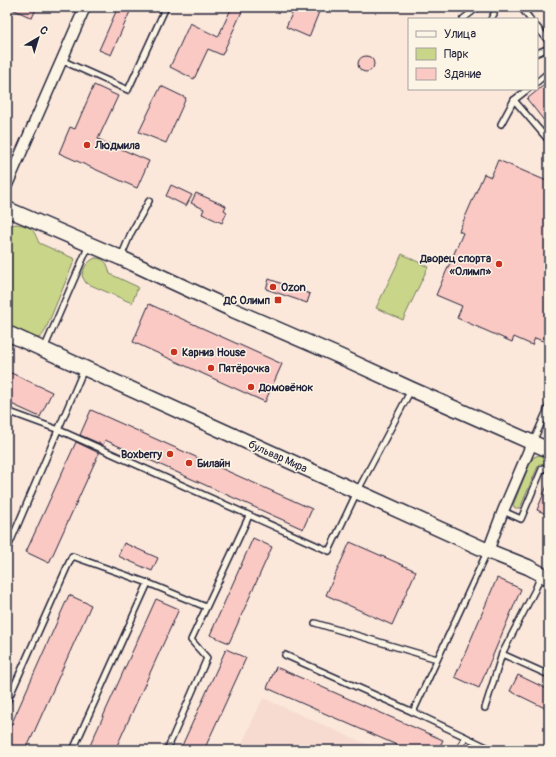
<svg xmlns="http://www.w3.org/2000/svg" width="556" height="757" font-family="Pangolin,sans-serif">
<rect width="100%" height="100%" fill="#fbe8db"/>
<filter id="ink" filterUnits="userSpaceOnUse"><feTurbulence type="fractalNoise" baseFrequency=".025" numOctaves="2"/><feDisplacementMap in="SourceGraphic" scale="8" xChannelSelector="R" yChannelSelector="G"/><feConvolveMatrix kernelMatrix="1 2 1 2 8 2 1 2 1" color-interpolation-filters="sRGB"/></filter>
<g filter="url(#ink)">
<!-- built -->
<polygon fill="#f7dbd1" points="263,698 380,750 239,750"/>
<!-- green -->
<g fill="#c9d689" stroke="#767c62">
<path d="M 17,224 C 33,227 33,229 39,243 L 75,259 L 45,331 C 43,334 42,337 38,338 C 31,340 14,330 7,327 L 7,225 Z"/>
<polygon points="402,254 428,267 403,320 376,308"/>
<path d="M 95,258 C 106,258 108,265 110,274 L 138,287 L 132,303 L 86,283 L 82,276 C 83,268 87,262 95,258 Z"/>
<polygon points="539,455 549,457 549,465 546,463 539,464 520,508 515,508 513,505 531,461 534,457"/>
</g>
<!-- building -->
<g fill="#fac9c4" stroke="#22223b">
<polygon points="8,7 37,7 32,18"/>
<polygon points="118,7 132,7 111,55 99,50"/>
<polygon points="232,7 244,7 222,55 208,49 194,79 170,67 190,23 218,37"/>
<polygon points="295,7 321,7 309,37 286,27"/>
<circle cx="366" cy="64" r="8"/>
<polygon points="94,85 118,96 98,139 149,161 137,188 59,153 70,127 75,129"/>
<polygon points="544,85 549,90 549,127 527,99"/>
<polygon points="161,86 186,98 166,143 139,132"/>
<polygon points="498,160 549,182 549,328 543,341 535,338 532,345 514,337 512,342 457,318 462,306 436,295 463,233 459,231 484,174 491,177"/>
<polygon points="171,185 192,195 186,206 166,196"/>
<polygon points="196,193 226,206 224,210 227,212 222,223 202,214 204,209 191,203"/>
<polygon points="269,279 310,294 307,303 266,289"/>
<polygon points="149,304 282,364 265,402 133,342"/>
<polygon points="7,371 52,392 40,417 7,402"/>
<polygon points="91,410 312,509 303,529 105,440 103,445 80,435"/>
<polygon points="76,442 99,453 49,563 26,552"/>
<polygon points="549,481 549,515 537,510"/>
<polygon points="253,538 272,547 229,643 210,635"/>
<polygon points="350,542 416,571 392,625 326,595"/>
<polygon points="124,543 158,558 152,571 118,556"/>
<polygon points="497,578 521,589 479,688 455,677"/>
<polygon points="69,595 91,605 26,750 7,750 7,734"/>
<polygon points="156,599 179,609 115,750 88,750"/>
<polygon points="226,649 246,658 204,750 180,750"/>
<polygon points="276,667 443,740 438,750 408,750 267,688"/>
<polygon points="518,675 549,690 549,710 510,691"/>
</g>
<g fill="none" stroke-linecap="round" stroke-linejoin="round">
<defs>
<g id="lane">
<polyline points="521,7 530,19"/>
<polyline points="463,19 478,7"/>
<polyline points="491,19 494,14 494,7"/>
<polyline points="537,27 549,42"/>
<polyline points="537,53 549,48"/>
<polyline points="61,60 128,90 166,7"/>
<polyline points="537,82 549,72"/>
<polyline points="514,100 528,89"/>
<polyline points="501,124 514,100 549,141"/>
<polyline points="121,257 131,233 149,201"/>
<polyline points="44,349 89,245"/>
<polyline points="7,411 59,430 329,551 357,492 411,390"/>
<polyline points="533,442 549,406"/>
<polyline points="503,511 521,519 542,469 543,468 549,470"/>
<polyline points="7,550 84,369"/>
<polyline points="315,623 437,659"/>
<polyline points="502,654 549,675"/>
<polyline points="285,655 413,712 487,552"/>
<polyline points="7,702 72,556 148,583"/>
<polyline points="485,708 502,654 535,590 541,575"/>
<polyline points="413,712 493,750"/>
<polyline points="73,750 148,583 206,607"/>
<polyline points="167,750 207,658 191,640 249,516"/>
<polyline points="459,750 465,737"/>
</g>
<g id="street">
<polyline points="7,185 85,7"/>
<polyline points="488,551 503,511 532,443"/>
</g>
<g id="secondary">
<polyline points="7,209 121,258 233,310 339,356 411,389 549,450"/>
<polyline points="7,333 488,551 528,567 549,578"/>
</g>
</defs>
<!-- lane casing -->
<use href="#lane" stroke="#22223b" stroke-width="8"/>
<!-- street casing -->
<use href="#street" stroke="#22223b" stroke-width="13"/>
<!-- secondary casing -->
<use href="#secondary" stroke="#22223b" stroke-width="17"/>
<!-- lane -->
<use href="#lane" stroke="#fcf5e5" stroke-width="5"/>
<!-- street -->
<use href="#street" stroke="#fcf5e5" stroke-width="10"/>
<!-- secondary -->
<use href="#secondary" stroke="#fcf5e5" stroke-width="14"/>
</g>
</g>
<!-- markers -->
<g fill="#c8321e" stroke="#fcf5e5" stroke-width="1.5">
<circle cx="87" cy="145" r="4"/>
<circle cx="499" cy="264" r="4"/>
<circle cx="273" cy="287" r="4"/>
<rect x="274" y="296" width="8" height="8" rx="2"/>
<circle cx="174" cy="352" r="4"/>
<circle cx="211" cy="368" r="4"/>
<circle cx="251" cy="387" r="4"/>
<circle cx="170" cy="454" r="4"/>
<circle cx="189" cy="463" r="4"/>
</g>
<g text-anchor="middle" stroke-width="3" stroke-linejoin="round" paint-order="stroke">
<!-- poi labels -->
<g font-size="11" font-weight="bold" fill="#22223b" stroke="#fcf5e5" text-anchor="start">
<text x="95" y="149">Людмила</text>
<text x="491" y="262" text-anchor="end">Дворец спорта<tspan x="491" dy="13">«Олимп»</tspan></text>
<text x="281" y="291">Ozon</text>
<text x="270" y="304" text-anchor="end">ДС Олимп</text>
<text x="182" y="356">Карниз House</text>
<text x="219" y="372">Пятёрочка</text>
<text x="259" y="391">Домовёнок</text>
<text x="162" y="458" text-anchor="end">Boxberry</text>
<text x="197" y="467">Билайн</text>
</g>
<!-- street labels -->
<g font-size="11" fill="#22223b" stroke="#fcf5e5">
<text transform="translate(278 456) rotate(24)" y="4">бульвар Мира</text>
</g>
</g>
<!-- margin -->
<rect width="556" height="757" fill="none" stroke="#fcf5e5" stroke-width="24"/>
<rect x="12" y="12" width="532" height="733" fill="none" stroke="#22223b" stroke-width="1.5" filter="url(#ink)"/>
<!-- legend -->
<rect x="408" y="18" width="130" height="72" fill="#fcf5e5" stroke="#a5a1a1"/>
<rect x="416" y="31" width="20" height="6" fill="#fcf5e5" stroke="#a5a1a1"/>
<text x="444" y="38" font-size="12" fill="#22223b">Улица</text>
<rect x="416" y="48" width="20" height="12" fill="#c9d689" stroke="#a5a1a1"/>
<text x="444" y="58" font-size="12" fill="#22223b">Парк</text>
<rect x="416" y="68" width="20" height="12" fill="#fac9c4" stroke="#a5a1a1"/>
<text x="444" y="78" font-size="12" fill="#22223b">Здание</text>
<!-- north arrow -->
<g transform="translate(38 38) rotate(38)" stroke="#fcf5e5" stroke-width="3" paint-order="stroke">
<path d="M0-3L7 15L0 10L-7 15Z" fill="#22223b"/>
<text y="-6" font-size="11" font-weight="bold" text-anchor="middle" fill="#22223b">С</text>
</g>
</svg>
